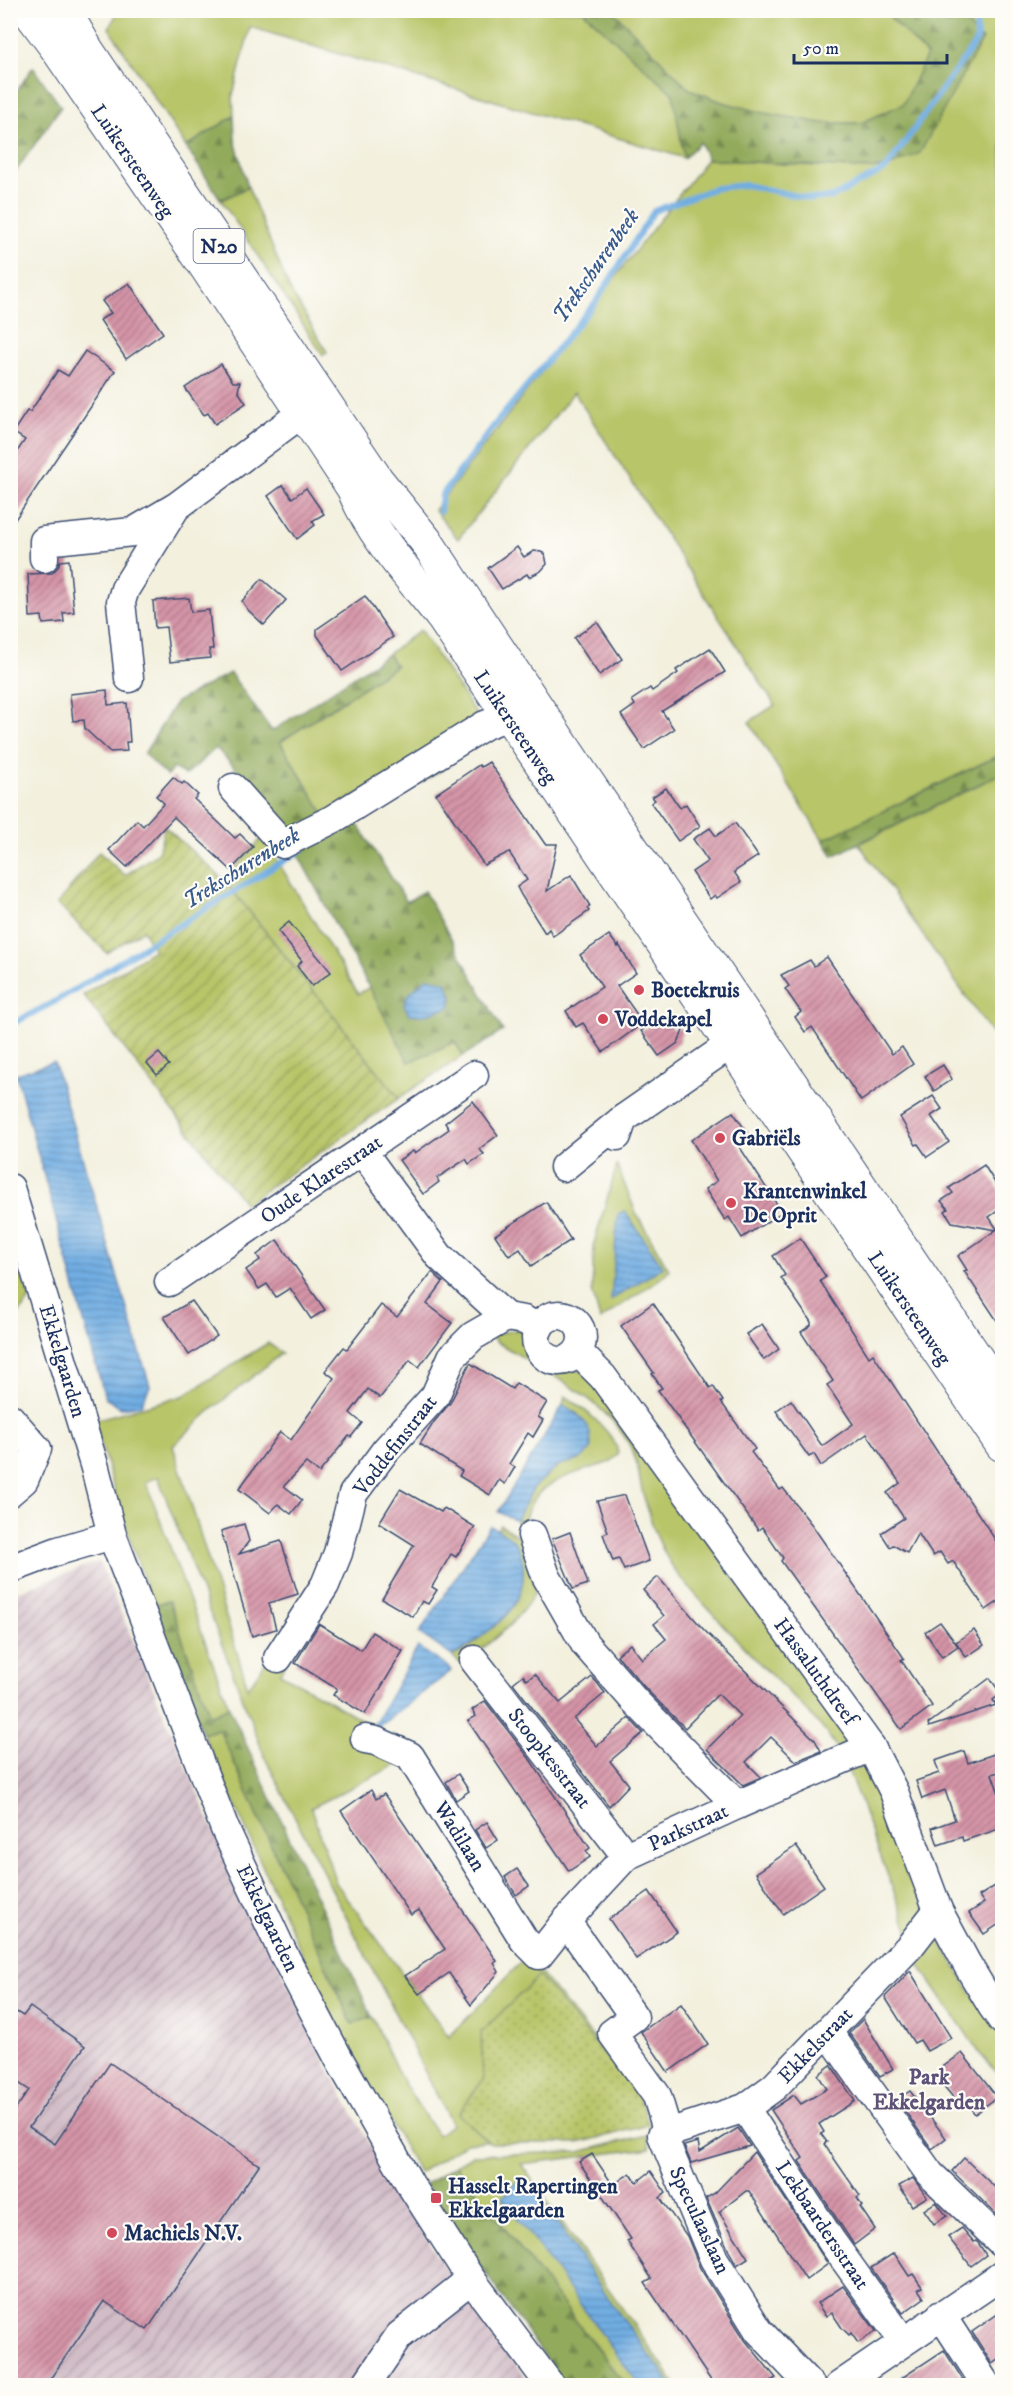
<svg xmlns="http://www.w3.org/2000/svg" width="1013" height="2396" font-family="'IM FELL DW Pica',serif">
<defs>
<pattern id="industrial-furrows" width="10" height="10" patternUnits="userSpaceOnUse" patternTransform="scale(1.5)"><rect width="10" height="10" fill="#d2bdc7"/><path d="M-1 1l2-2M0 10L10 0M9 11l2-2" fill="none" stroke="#aa9aa5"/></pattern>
<pattern id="forest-firs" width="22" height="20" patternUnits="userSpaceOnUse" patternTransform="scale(1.5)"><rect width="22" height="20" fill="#92aa5c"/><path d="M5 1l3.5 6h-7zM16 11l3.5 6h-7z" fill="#768b4f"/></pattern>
<pattern id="park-dots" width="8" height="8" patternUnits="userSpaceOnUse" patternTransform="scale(1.5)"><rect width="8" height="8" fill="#b8c567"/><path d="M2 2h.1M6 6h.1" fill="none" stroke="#95a058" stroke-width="1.8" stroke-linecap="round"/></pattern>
<pattern id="garden-furrows" width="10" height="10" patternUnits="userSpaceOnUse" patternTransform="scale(1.5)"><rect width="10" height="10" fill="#b8c567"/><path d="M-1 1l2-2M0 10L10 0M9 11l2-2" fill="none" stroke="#95a058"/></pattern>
<pattern id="water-rules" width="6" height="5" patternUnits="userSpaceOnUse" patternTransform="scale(1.5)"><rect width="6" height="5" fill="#71ade2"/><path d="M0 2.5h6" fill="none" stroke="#5c8dba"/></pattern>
<pattern id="building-hatch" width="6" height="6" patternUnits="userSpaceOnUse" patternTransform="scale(1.5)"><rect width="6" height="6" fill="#d594a7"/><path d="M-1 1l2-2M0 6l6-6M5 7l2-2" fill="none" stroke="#ac798b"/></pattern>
</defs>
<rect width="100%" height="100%" fill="#fdfcf7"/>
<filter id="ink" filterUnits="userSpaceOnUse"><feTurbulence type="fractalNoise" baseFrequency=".0167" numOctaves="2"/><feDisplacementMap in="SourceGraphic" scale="12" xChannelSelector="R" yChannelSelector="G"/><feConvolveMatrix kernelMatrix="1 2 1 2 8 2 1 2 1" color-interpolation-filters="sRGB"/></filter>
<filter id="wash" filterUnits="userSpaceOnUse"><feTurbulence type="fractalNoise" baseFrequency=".008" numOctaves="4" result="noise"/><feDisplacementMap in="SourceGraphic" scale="24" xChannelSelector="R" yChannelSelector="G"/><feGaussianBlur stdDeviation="1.35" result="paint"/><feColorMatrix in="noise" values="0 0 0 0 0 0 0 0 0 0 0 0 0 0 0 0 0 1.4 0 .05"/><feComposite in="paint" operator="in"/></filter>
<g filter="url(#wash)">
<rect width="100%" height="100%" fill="#f3f0de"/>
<!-- industrial -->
<polygon fill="url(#industrial-furrows)" points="99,1561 213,1829 327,2066 389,2179 444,2266 531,2385 11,2386 11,1594"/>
<!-- grass -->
<g fill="#b8c567" stroke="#6a7a62" stroke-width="1.5">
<polygon points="119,10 583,11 674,94 684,158 250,27 233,95 234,116 186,147 109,28"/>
<polygon points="613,11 884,11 927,55 904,104 861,123 822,123 764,113 722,102 689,89"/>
<polygon points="955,11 1002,11 1002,754 823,840 749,722 775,705 574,392 458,539 434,510 707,159 867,169 889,167 982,40"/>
<polygon points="248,187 289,288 327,352 323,355 221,200"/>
<polygon points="420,630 482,723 324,814 280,742 396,666 388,654"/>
<polygon points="1002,773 1002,1048 859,844"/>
<polygon points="263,837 358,994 370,987 409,1062 455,1042 463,1056 399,1098 224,880"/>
<polygon points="617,1165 636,1213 669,1270 661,1278 600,1320 592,1291 594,1243"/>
<polygon points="10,1237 30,1299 11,1324 10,1323"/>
<path d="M 521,1329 C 525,1338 528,1348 533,1356 C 544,1372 570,1365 586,1373 L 851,1740 L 842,1756 C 823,1724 796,1700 770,1674 C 739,1643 709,1610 680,1577 C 660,1552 650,1520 642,1490 C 639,1479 639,1468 635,1458 C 616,1402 542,1370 495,1341 L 490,1335 Z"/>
<polygon points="268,1343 282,1353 211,1410 173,1446 248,1688 269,1657 285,1664 280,1673 373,1726 400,1763 311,1808 336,1883 449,2037 524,1959 533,1964 630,2082 645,2123 571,2141 486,2141 466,2143 419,2173 322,1998 203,1734 219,1729 352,2024 372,2017 402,2080 437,2135 452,2125 265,1758 158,1477 146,1482 229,1707 210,1717 169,1601 152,1605 116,1496 94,1420 183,1396"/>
<path d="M 565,1396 C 581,1406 618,1435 618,1455 L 610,1462 C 574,1475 530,1480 524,1525 L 516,1521 L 534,1487 L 559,1465 L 579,1460 L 578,1414 L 563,1405 Z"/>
<path d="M 500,1525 L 525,1540 L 539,1584 C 523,1619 496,1637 467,1661 L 460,1663 L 452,1656 L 467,1650 L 514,1606 L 523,1581 L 505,1534 L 497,1530 Z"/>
<polygon points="855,1768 863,1768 875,1776 926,1909 911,1937 848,1770"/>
<polygon points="934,1939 941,1943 974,1997 1002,2034 1002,2078 981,2055 915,1959"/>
<polygon points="647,2135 650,2148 521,2164 676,2385 625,2385 456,2165 473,2155 579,2152"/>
</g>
<!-- forest -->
<g fill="url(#forest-firs)" stroke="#566c5d" stroke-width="1.5">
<polygon points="583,11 613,11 689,89 722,102 764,113 822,123 861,123 903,104 927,55 884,11 955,11 982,40 920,153 889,167 867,169 707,159 700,142 684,158 673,94"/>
<polygon points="33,67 61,107 11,178 11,99"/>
<polygon points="234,116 235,140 248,187 221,200 186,147"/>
<polygon points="388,654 396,666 280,742 324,814 443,749 450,765 356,822 407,902 424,891 503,1031 463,1056 455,1042 409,1062 273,808 216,748 186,775 173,768 167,776 144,754 176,702 230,673 272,731"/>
<polygon points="1002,754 1002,773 833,856 823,840"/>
<polygon points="169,1601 210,1716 229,1707 372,2017 352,2024 219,1729 203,1734 152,1605"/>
<polygon points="456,2165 625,2385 565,2385 451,2225 425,2184"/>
</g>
<!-- park -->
<polygon fill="url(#park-dots)" stroke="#6a7a62" stroke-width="1.5" points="539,1976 639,2096 649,2125 578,2143 490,2143 458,2114 483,2080 481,2032"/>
<!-- garden -->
<polygon fill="url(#garden-furrows)" stroke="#6a7a62" stroke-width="1.5" points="165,827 224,880 399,1098 245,1204 83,995 154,950 143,930 107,953 57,904 99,852 125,875 158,853"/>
<!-- water -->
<g fill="url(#water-rules)" stroke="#466ea0" stroke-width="1.5">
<polygon points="427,978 446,982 452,996 450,1007 423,1015 409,1014 404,1005 408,995"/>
<polygon points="54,1062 150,1386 141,1405 121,1408 105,1398 16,1074"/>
<polygon points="625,1211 663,1267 611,1300 618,1214"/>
<path d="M 563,1405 C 585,1418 592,1424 591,1450 L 579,1460 L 559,1465 L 534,1487 L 516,1521 L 498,1512 Z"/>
<path d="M 490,1526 C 498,1530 509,1534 514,1541 C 528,1558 525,1590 513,1607 C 502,1622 468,1649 452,1656 L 419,1633 Z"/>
<polygon points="418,1647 448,1667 451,1671 374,1730 373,1726"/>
<path d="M 521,2178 L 534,2188 L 612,2304 L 672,2385 L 639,2385 C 593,2324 550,2259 502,2198 Z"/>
</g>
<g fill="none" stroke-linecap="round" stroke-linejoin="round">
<!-- stream -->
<g stroke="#71ade2" stroke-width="6">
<polyline points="440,512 442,495 492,428 595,303 654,211 715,188 746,185 811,199 833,197 886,169 977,40 976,10"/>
<polyline points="10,1025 56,1001 303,849"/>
</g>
</g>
<g id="blocks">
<!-- building -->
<g fill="url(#building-hatch)">
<polygon points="129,283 163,333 126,359 100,320 111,313 102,301"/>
<polygon points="85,351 115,371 10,527 10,462 25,440 13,432 27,411 30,412 58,370 68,376"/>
<polygon points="221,364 233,382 240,382 238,391 246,403 215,424 208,413 204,415 185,388"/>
<polygon points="283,485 292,498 306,488 324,514 312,521 315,525 297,539 268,496"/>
<polygon points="517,547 524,557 534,551 541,552 545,554 547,564 541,571 529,577 527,574 502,589 488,568"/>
<polygon points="69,560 74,612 63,613 64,622 43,624 42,616 30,617 28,574 52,573 58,567 60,561"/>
<polygon points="262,579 286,600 264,625 248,610 242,601"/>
<polygon points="365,596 393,637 342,671 317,635 317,629"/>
<polygon points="189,598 191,612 209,610 213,649 209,649 210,658 170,662 166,627 155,628 153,601"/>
<polygon points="597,622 622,659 599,675 574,638"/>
<polygon points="710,648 725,672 662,711 674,729 644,749 621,715 635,705 632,700 650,688 652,691 678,673 676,670"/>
<polygon points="107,690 108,705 127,703 130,742 126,742 127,751 110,752 85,729 84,720 73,721 70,694"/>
<polygon points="489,762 545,844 557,844 547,891 571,875 590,906 587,908 589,911 553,936 549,929 545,933 521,895 517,887 527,880 509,852 484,865 436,794 479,765 481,767"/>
<polygon points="173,777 182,784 184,782 198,795 194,799 235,838 240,834 253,847 231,870 174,817 127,867 109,850 137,820 143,826 164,803 156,796"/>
<polygon points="666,788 680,808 686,804 700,826 678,841 651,803 655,800 652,797"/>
<polygon points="735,823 758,856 734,872 741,882 717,898 715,895 710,899 692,872 708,861 693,839 710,828 716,836"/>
<polygon points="289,922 331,972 312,986 297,966 302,961 278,931"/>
<polygon points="609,935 618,947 619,945 636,973 617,986 643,1023 603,1052 583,1023 576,1027 566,1011 602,987 580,955"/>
<polygon points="827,957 892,1054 902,1047 913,1064 861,1101 812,1027 805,1032 795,1017 801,1012 785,989 789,986 781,975 810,960 814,966"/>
<polygon points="663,1016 673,1029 684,1028 678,1043 659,1056 641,1031"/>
<polygon points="159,1053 169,1065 157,1075 147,1063"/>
<polygon points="943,1065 952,1079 934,1091 925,1076"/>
<polygon points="933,1096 942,1109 931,1116 949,1142 927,1157 918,1144 916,1145 900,1117"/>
<polygon points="473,1101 498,1135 479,1149 484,1154 469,1164 466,1159 437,1178 439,1182 423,1194 399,1160 413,1151 415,1153 449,1129 445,1123"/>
<polygon points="733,1112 749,1135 737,1143 782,1212 742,1238 729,1217 725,1220 705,1189 717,1181 691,1140"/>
<polygon points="984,1165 1002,1194 1002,1208 989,1217 997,1229 1002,1226 1002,1328 964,1271 967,1270 958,1256 996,1230 952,1222 945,1211 948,1209 941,1201 953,1193 949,1188"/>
<polygon points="546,1202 571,1240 531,1266 520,1249 509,1256 495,1235"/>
<polygon points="800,1238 826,1277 820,1281 869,1357 873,1354 1002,1550 1002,1599 986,1610 953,1561 948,1564 940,1552 933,1556 918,1533 907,1553 893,1545 890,1547 881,1533 904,1518 887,1493 900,1483 867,1434 821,1466 814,1454 809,1457 776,1411 791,1400 822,1446 853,1424 827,1385 833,1381 801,1332 811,1325 811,1322 781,1278 785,1275 773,1256"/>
<polygon points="277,1240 325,1310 311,1319 290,1288 276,1297 267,1284 259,1289 246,1270 260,1260 257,1255"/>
<polygon points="432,1272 443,1282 427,1304 452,1323 419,1367 410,1360 380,1398 368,1389 350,1413 362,1423 351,1437 349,1436 319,1473 306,1463 284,1486 302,1500 291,1514 278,1504 270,1513 239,1489 280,1432 291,1440 334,1378 325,1371 344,1347 347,1349 381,1305 397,1317"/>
<polygon points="192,1301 217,1336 189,1355 164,1317"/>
<polygon points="653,1303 710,1388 713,1386 723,1401 721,1402 755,1449 751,1452 780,1490 783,1488 812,1525 904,1658 901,1660 932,1706 901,1729 781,1561 783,1558 762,1527 758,1530 658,1390 662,1388 652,1374 654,1373 621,1326"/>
<polygon points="762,1324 779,1349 764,1360 746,1334"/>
<polygon points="470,1363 512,1389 516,1383 547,1402 538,1417 543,1420 533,1437 528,1433 509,1464 515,1467 505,1484 499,1480 490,1495 459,1476 462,1471 420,1444 434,1422 450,1403"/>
<polygon points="400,1489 441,1512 444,1508 475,1527 456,1557 451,1554 432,1587 437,1590 428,1604 422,1601 413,1617 382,1599 414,1545 379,1523"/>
<polygon points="625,1495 649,1561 624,1570 619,1559 613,1561 603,1534 608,1532 597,1501"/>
<polygon points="244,1524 249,1541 239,1554 281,1541 298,1594 269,1603 276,1629 252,1636 221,1531"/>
<polygon points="570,1532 588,1584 573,1589 552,1539"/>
<polygon points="658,1577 704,1630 815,1740 821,1751 796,1761 771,1737 746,1762 761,1777 743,1785 707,1749 740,1716 718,1694 685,1728 646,1689 617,1655 630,1644 642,1659 666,1639 654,1624 664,1616 643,1590"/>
<polygon points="940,1622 958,1646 942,1657 925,1632"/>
<polygon points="319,1624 361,1650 372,1632 403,1651 365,1714 333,1695 337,1689 295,1663"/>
<polygon points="974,1630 984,1645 966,1657 956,1642"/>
<polygon points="535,1674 560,1703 592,1677 598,1684 605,1693 574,1719 597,1746 629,1718 643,1733 610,1761 629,1785 609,1806 513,1683 523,1675 527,1680"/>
<polygon points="990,1678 1001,1694 993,1700 996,1705 929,1727 928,1724"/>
<polygon points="485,1701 529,1758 590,1848 586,1851 590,1857 569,1871 468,1721 476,1716 472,1710"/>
<polygon points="964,1751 968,1763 997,1753 1002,1771 992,1774 1002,1802 1002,1828 963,1841 962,1837 938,1845 932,1828 955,1820 945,1790 922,1799 916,1781 939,1773 935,1761"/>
<polygon points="458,1774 469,1791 456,1800 446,1782"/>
<polygon points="371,1790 376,1799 384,1794 497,1961 494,1963 499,1972 471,2005 449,1973 419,1994 405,1976 445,1949 419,1910 411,1915 341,1811"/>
<polygon points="487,1822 498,1840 486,1848 475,1830"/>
<polygon points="796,1846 824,1886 783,1914 756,1873"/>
<polygon points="517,1869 529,1886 516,1895 505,1877"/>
<polygon points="995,1886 1002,1897 1002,1922 984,1934 969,1913 984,1903 979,1896"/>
<polygon points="649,1891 677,1932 636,1959 609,1919"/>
<polygon points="910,1971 951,2038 927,2051 920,2040 914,2043 885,1997"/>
<polygon points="681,2004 708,2044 668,2072 641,2032"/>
<polygon points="30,2007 85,2046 29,2127 55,2144 110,2063 259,2165 147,2330 104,2301 46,2385 10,2385 10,2117 29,2090 10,2077 10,2008 23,2016"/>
<polygon points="863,2019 893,2069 880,2076 849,2033"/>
<polygon points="962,2053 997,2097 975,2114 962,2098 957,2102 937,2078 943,2073 940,2069"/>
<polygon points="831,2065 855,2101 819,2124 824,2132 821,2134 827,2142 824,2144 860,2196 857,2198 862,2206 860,2207 875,2229 854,2245 799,2161 803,2158 771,2110 794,2095 801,2104 827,2089 818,2075"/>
<polygon points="910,2091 946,2138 932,2149 897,2100"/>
<polygon points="738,2128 750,2146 691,2163 684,2146 698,2142 700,2152"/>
<polygon points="754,2152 828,2264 806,2280 749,2191 746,2191 719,2212 748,2258 737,2265 729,2251 706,2198 715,2193"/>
<polygon points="592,2154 613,2185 630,2173 637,2182 651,2171 666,2193 660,2198 687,2236 700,2268 745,2340 776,2378 764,2385 714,2385 645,2283 652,2279 627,2241 631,2239 579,2162"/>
<polygon points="964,2158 1002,2194 1002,2220 952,2171"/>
<polygon points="913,2178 927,2197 912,2206 899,2186"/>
<polygon points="936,2202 947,2216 934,2224 924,2210"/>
<polygon points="962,2228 974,2242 976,2241 979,2244 986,2255 971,2266 948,2237"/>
<polygon points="894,2253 909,2276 913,2274 922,2287 918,2289 924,2298 903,2313 871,2268"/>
<polygon points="843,2286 876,2331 858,2343 851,2333 849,2335 842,2328 832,2313 826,2317 817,2303"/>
<polygon points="1002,2311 1002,2357 992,2364 972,2332"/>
<polygon points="944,2350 963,2380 955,2385 891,2385"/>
</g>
</g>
</g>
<g filter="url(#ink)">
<use href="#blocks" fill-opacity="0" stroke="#3b4c71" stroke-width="1.5"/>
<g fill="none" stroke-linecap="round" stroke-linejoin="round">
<defs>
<g id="minor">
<polyline points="44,558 44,541 133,532 174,508"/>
<polyline points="129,678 121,602 125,589 176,507 302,413"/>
<polyline points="233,788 283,844 333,819 485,725 509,716"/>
<polyline points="617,1136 623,1119 731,1044"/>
<polyline points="362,1151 439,1256 506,1317"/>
<polyline points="564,1167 623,1119"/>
<polyline points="10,1188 95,1468 112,1535 225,1829 283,1953 339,2059 410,2184 471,2279 551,2386"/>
<polyline points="169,1282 474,1075"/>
<circle cx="559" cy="1338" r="23"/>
<polyline points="578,1352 603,1377 871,1747 894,1792 938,1910 967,1964 992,2006 1002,2020"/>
<polyline points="10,1418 37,1449 24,1480 10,1492"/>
<polyline points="532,1535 546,1576 585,1644 634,1700 737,1805"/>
<polyline points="10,1569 58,1551 112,1535"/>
<polyline points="278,1658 325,1585 338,1553 353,1494 385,1451 435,1396 452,1357 473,1336 506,1317 524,1320 539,1328"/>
<polyline points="474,1660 626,1856"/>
<polyline points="365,1739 376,1741 410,1756 524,1940 539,1955 566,1921 626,1856 737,1805 871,1747"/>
<polyline points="566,1921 634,2017 612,2033 657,2096 668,2133"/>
<polyline points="828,2032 930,2174 1002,2243"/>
<polyline points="745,2108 832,2242 903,2341"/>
<polyline points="941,2315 987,2386"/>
<polyline points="365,2386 399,2336 471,2279"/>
<polyline points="811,2386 759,2331 714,2259 662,2135 745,2108 774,2087 910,1946 938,1910"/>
<polyline points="839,2386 1002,2275"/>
</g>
<g id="major">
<path d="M 28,10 L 55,46 L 204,264 L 353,488 C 372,536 411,577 443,618 L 1002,1445"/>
<polyline points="64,10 87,50 377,480 426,541 546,721 1002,1396"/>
</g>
</defs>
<!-- minor casing -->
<use href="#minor" stroke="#3b4c71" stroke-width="31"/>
<!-- major casing -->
<use href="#major" stroke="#3b4c71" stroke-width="35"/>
<!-- minor -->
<use href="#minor" stroke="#fff" stroke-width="28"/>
<!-- major -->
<use href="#major" stroke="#fff" stroke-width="33"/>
</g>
</g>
<!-- markers -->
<g fill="#d1495b" stroke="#fdfcf7" stroke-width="2">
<circle cx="639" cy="990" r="6"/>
<circle cx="603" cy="1019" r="6"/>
<circle cx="720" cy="1138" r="6"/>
<circle cx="731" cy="1203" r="6"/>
<rect x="430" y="2192" width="12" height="12" rx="3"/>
<circle cx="112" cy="2233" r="6"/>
</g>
<g text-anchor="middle" stroke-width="4.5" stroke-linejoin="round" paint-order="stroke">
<!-- shield labels -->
<rect fill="#fdfcf7" stroke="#5f6c8c" stroke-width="1.5" x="193.5" y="229" width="51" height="34" rx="4.5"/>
<g font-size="20" font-weight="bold" fill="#1b2f5e">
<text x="219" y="253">N20</text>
</g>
<!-- street labels -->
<g font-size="21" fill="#1b2f5e" stroke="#fdfcf7">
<text transform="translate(133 161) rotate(56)" y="7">Luikersteenweg</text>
<text transform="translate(516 727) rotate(56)" y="7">Luikersteenweg</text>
<text transform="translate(321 1179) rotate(-34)" y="7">Oude Klarestraat</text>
<text transform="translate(910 1308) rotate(56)" y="7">Luikersteenweg</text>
<text transform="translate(63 1361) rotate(73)" y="7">Ekkelgaarden</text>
<text transform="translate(395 1445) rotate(-52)" y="7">Voddefinstraat</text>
<text transform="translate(816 1671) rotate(54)" y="7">Hassaluthdreef</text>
<text transform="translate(550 1758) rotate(52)" y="7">Stoopkesstraat</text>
<text transform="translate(688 1827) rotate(-25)" y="7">Parkstraat</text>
<text transform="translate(460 1836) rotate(58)" y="7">Wadilaan</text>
<text transform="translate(268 1918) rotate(64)" y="7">Ekkelgaarden</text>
<text transform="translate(815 2045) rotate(-46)" y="7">Ekkelstraat</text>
<text transform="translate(700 2220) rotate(65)" y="7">Speculaaslaan</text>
<text transform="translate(823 2225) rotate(56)" y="7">Lekbaardersstraat</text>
</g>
<!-- poi labels -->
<g font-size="21" font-weight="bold" fill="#1b2f5e" stroke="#fdfcf7" text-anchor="start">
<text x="651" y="997">Boetekruis</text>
<text x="615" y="1026">Voddekapel</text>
<text x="732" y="1145">Gabriëls</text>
<text x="743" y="1198">Krantenwinkel<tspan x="743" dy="24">De Oprit</tspan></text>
<text x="448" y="2193">Hasselt Rapertingen<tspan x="448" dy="24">Ekkelgaarden</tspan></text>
<text x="124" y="2240">Machiels N.V.</text>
</g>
<!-- water labels -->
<g font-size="22" font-style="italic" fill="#395b8c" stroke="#fdfcf7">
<text transform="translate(595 265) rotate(-55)" y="8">Trekschurenbeek</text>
<text transform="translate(241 867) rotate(-32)" y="8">Trekschurenbeek</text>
</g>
<!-- neighbourhood labels -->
<g font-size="22" font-weight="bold" fill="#5c5278" stroke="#fdfcf7">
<text x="929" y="2084">Park<tspan x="929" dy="25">Ekkelgarden</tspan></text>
</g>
</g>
<!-- margin -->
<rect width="1013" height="2396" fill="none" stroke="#fdfcf7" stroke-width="36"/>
<!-- scale -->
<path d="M794 54v9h153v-9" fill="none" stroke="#1b2f5e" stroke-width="3"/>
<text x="803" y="54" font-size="18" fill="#1b2f5e" stroke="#fdfcf7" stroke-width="4.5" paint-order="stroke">50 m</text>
</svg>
